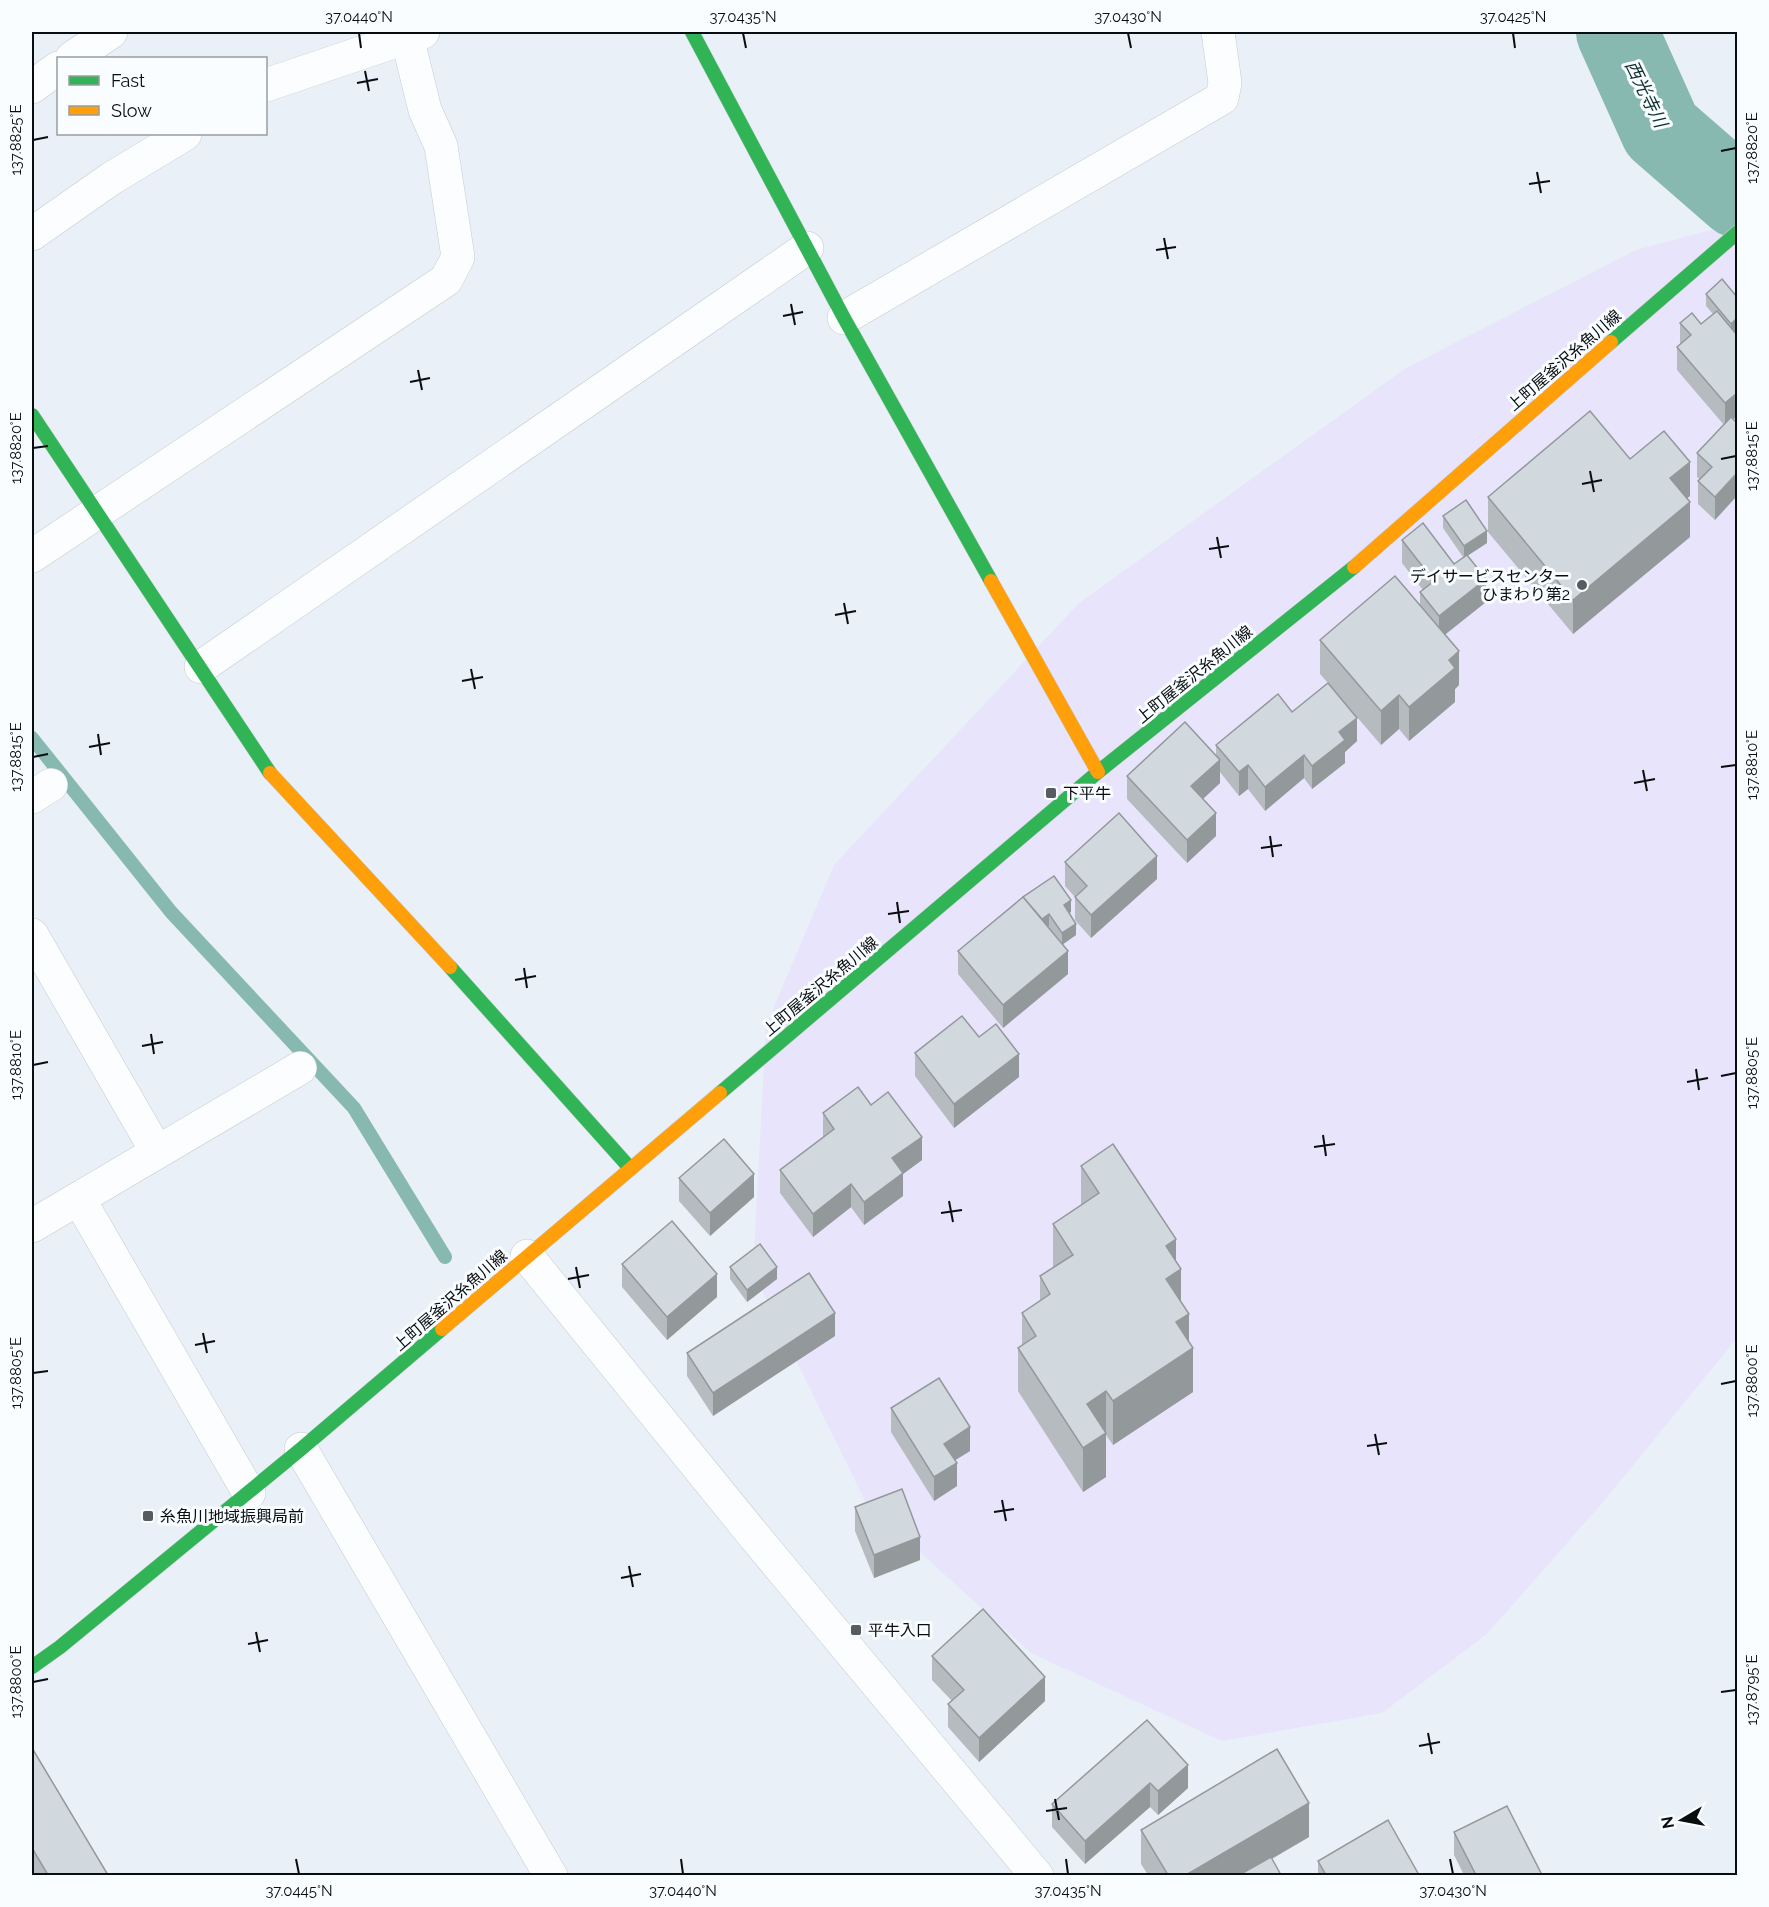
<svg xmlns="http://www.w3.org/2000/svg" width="1769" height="1907" font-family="Raleway,'Noto Sans JP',sans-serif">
<rect width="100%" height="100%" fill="#e9f0f7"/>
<!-- green -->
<polygon fill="#e8e4fb" points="1737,223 1737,1338 1603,1502 1487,1634 1382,1713 1222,1741 1031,1653 866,1503 753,1272 766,1026 834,865 1079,603 1406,368 1636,250"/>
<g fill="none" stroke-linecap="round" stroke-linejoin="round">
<!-- stream -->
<polyline stroke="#88b9b0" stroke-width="14" points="32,738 171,912 354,1108 445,1257"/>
<!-- river -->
<polyline stroke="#88b9b0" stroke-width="82" points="1617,32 1661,130 1738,197"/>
<defs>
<g id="street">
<polyline points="72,58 111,32"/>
<polyline points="266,85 423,32"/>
<polyline points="32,87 58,68"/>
<polyline points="32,234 112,178 185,134"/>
<polyline points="844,318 1222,98 1225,83 1218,32"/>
<polyline points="32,556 446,280 458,257 441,146 425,110 407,37"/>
<polyline points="201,667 807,248"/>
<polyline points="32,797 51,785"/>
<polyline points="32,935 157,1152"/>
<polyline points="79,1199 249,1493"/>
<polyline points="32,1226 300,1068"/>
<polyline points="527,1256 755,1537 1037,1876"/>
<polyline points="301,1449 551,1876"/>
</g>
<g id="fast">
<polyline points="692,32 844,318 991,581"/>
<polyline points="1611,342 1738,232"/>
<polyline points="32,415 270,773"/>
<polyline points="450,967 630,1168"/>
<polyline points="720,1093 1098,772 1354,567"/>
<polyline points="32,1667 60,1647 301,1449 442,1329"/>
</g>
<g id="slow">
<polyline points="1354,567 1611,342"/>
<polyline points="991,581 1098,772"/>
<polyline points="270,773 450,967"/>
<polyline points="442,1329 720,1093"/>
</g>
</defs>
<!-- street casing -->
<use href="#street" stroke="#c5cbd1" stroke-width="34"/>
<!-- fast casing -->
<use href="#fast" stroke="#c5cbd1" stroke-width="15"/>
<!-- slow casing -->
<use href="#slow" stroke="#c5cbd1" stroke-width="15"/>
<!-- street -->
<use href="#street" stroke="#fcfdfe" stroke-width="33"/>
<!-- fast -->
<use href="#fast" stroke="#30b455" stroke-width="14"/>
<!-- slow -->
<use href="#slow" stroke="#ff9f0a" stroke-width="14"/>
</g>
<!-- wall -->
<g fill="#b5bbbf">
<polygon points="1706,294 1737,330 1735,332 1737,335 1737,416 1733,420 1715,520 1698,504 1698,481 1700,479 1697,477 1697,453 1724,425 1677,370 1677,347 1680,344 1680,323 1701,324 1713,314 1706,306"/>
<polygon points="1690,496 1687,498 1690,537 1573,634 1488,532 1488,497"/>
<polygon points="1443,516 1487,543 1467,556 1486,602 1445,635 1459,685 1455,689 1455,702 1409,741 1399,729 1381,745 1338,695 1357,741 1345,752 1345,763 1312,789 1304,778 1265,811 1248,789 1239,796 1220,772 1220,783 1203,799 1216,836 1187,863 1127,799 1127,776 1216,756 1216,745 1292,712 1328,683 1320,674 1320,640 1420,606 1420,592 1423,590 1402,563 1402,540 1454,564 1463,557 1443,528"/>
<polygon points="1065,862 1157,879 1091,938 1075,920 1075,897 1065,886"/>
<polygon points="1023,897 1071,912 1069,913 1076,935 1062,944 1068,974 1003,1028 958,974 958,951"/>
<polygon points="979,1037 1019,1077 954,1128 915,1076 915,1053"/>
<polygon points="871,1105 922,1160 903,1174 903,1196 864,1225 851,1207 813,1237 780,1193 780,1170 823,1137 823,1113"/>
<polygon points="1081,1166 1176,1262 1181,1302 1189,1341 1193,1392 1113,1445 1106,1435 1106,1477 1083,1492 1018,1391 1018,1348 1022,1345 1022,1313 1040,1301 1040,1276 1053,1268 1053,1224 1081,1205"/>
<polygon points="679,1178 754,1197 710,1236 679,1201"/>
<polygon points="622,1264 717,1297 667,1340 622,1287"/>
<polygon points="730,1267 777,1279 747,1302 730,1279"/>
<polygon points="835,1336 713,1416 687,1376 687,1353"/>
<polygon points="891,1408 970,1451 955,1460 957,1486 934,1501 891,1432"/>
<polygon points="855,1507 920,1560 874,1578 855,1531"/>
<polygon points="932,1656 1045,1701 979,1762 948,1727 948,1704 952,1701 932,1680"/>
<polygon points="1147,1720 1188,1788 1158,1815 1150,1807 1085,1864 1052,1827 1052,1804"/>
<polygon points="32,1748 108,1875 32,1875"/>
<polygon points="1141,1830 1309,1837 1272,1859 1281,1875 1148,1875 1141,1864"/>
<polygon points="1454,1832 1542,1875 1464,1875 1454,1855"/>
<polygon points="1318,1861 1419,1875 1318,1875"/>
</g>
<!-- shaded-wall -->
<g fill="#93989b">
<polygon points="1737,318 1737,330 1731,336 1731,324"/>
<polygon points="1737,393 1737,416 1725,427 1725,403"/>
<polygon points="1690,462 1690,496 1670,512 1670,478"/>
<polygon points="1737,473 1737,496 1715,520 1715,497"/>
<polygon points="1690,502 1690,537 1573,634 1573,600"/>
<polygon points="1487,531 1487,543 1464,558 1464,546"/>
<polygon points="1486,579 1486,602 1439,639 1439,616"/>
<polygon points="1459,651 1459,685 1455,689 1455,702 1409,741 1409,707 1449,660"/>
<polygon points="1399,695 1399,729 1381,745 1381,711"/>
<polygon points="1357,718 1357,741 1345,752 1345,763 1312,789 1312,766 1339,732"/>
<polygon points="1304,755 1304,778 1265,811 1265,787"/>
<polygon points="1220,760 1220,783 1191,810 1191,786"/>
<polygon points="1248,765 1248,789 1239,796 1239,772"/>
<polygon points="1216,813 1216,836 1187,863 1187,840"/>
<polygon points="1157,856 1157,879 1091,938 1091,915"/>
<polygon points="1071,900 1071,912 1064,917 1064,905"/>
<polygon points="1049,914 1049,926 1040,932 1040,921"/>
<polygon points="1076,924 1076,935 1062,945 1062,933"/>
<polygon points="1068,951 1068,974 1003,1028 1003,1005"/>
<polygon points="1019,1054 1019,1077 954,1128 954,1104"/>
<polygon points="922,1137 922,1160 903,1174 903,1196 864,1225 864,1202 892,1158"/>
<polygon points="754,1174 754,1197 710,1236 710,1213"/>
<polygon points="851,1184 851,1207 813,1237 813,1214"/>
<polygon points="1176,1239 1176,1272 1181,1269 1181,1313 1166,1323 1166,1246"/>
<polygon points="777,1267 777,1279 747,1302 747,1290"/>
<polygon points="717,1274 717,1297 667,1340 667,1317"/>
<polygon points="835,1313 835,1336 713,1416 713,1393"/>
<polygon points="1189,1314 1189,1351 1193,1348 1193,1392 1113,1445 1113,1401 1176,1322"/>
<polygon points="1106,1391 1106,1477 1083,1492 1083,1448 1087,1404"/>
<polygon points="970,1427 970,1451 944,1467 944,1444"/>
<polygon points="957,1463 957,1486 934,1501 934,1477"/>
<polygon points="920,1537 920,1560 874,1578 874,1555"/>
<polygon points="1045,1677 1045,1701 979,1762 979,1738"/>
<polygon points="1188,1765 1188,1788 1158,1815 1158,1791"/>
<polygon points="1150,1783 1150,1807 1085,1864 1085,1841"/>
<polygon points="1309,1803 1309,1837 1243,1875 1186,1875"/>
</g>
<!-- building -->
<g fill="#d2d9de" stroke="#93989b" stroke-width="1.5">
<polygon points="1722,279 1737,297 1737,318 1731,324 1706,294"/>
<polygon points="1717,311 1737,335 1737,393 1725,403 1677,347 1691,335 1680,323 1692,313 1701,324"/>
<polygon points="1590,411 1630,459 1664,431 1690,462 1670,478 1690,502 1573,600 1488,497"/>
<polygon points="1731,417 1737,423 1737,473 1715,497 1698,481 1712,467 1697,453"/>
<polygon points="1466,500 1487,531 1464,546 1443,516"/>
<polygon points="1423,523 1454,564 1467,555 1486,579 1439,616 1420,592 1434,581 1402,540"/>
<polygon points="1395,576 1459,651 1449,660 1455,668 1409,707 1399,695 1381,711 1320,640"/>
<polygon points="1328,683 1357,718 1339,732 1345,740 1312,766 1304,755 1265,787 1248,765 1239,772 1216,745 1278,694 1292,712"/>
<polygon points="1185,722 1220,760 1191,786 1216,813 1187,840 1127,776"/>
<polygon points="1119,813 1157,856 1091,915 1075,897 1087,886 1065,862"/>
<polygon points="1054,876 1071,900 1064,905 1076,924 1062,933 1049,914 1042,919 1023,897"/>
<polygon points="1023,897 1068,951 1003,1005 958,951"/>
<polygon points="962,1016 979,1037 996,1024 1019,1054 954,1104 915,1053"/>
<polygon points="858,1087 871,1105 888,1092 922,1137 892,1158 903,1173 864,1202 851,1184 813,1214 780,1170 834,1129 823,1113"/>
<polygon points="724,1139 754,1174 710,1213 679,1178"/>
<polygon points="1113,1144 1176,1239 1166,1246 1181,1269 1166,1279 1189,1314 1176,1322 1193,1348 1113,1401 1106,1391 1087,1404 1106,1433 1083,1448 1018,1348 1036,1336 1022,1313 1050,1294 1040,1276 1073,1255 1053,1224 1099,1193 1081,1166"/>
<polygon points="672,1221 717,1274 667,1317 622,1264"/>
<polygon points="760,1244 777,1267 747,1290 730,1267"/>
<polygon points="809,1273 835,1313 713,1393 687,1353"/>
<polygon points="939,1378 970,1427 944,1444 957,1463 934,1477 891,1408"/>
<polygon points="902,1489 920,1537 874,1555 855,1507"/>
<polygon points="983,1609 1045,1677 979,1738 948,1704 964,1690 932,1656"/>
<polygon points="1147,1720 1188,1765 1158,1791 1150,1783 1085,1841 1052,1804"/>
<polygon points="32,1748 108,1875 48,1875 32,1848"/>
<polygon points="1277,1749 1309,1803 1186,1875 1168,1875 1141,1830"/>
<polygon points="1507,1806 1542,1875 1476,1875 1454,1832"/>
<polygon points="1388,1820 1419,1875 1326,1875 1318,1861"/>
<polygon points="1271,1857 1281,1875 1239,1875"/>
</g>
<!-- ticks -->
<path fill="none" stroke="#080d10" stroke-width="2" d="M 359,33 L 361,48M 743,33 L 746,48M 1128,33 L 1131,48M 1513,33 L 1515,48M 365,71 L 369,91M 357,83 L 378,79M 33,140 L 48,137M 1721,151 L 1736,148M 1537,172 L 1541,193M 1529,184 L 1550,181M 1164,238 L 1168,259M 1156,250 L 1176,247M 791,304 L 795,325M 783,316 L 803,312M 418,370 L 422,390M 410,382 L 430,378M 33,448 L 48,446M 1721,459 L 1736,456M 1590,471 L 1594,492M 1582,484 L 1602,480M 1217,537 L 1221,558M 1209,549 L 1229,546M 844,603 L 848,624M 835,615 L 856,611M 471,669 L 475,689M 462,681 L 483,677M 98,734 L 101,755M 89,747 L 110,743M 33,757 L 48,754M 1721,767 L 1736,765M 1643,770 L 1647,791M 1634,783 L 1655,779M 1270,836 L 1273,857M 1261,848 L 1282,845M 897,902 L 900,923M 888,914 L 909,911M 524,968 L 527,988M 515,980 L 536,976M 151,1034 L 154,1054M 142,1046 L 163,1042M 33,1065 L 48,1062M 1696,1069 L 1699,1090M 1721,1076 L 1736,1073M 1687,1082 L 1708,1078M 1323,1135 L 1326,1156M 1314,1147 L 1335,1144M 949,1201 L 953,1222M 941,1213 L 962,1210M 576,1267 L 580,1288M 568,1279 L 589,1275M 203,1333 L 207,1353M 195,1345 L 215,1341M 33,1373 L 48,1371M 1721,1384 L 1736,1381M 1375,1434 L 1379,1455M 1367,1446 L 1387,1443M 1002,1500 L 1006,1521M 994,1512 L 1014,1509M 629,1566 L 633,1587M 621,1578 L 641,1574M 256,1632 L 260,1652M 248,1644 L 268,1640M 33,1682 L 48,1679M 1721,1692 L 1736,1690M 1428,1733 L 1432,1754M 1419,1746 L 1440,1742M 1055,1799 L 1059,1820M 1046,1811 L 1067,1808M 296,1859 L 299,1874M 681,1859 L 683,1874M 1066,1859 L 1068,1874M 1450,1859 L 1453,1874"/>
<!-- markers -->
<g fill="#575c61" stroke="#fafdff" stroke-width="2">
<circle cx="1582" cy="585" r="6"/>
<rect x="1045" y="787" width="12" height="12" rx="3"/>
<rect x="142" y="1510" width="12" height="12" rx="3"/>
<rect x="850" y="1624" width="12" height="12" rx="3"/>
</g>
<g text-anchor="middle" stroke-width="6" stroke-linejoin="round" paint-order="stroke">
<!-- street labels -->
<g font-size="16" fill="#080d10" stroke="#fafdff">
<text transform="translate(1564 360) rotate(-41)" y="6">上町屋釜沢糸魚川線</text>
<text transform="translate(1194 674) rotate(-39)" y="6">上町屋釜沢糸魚川線</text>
<text transform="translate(820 986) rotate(-40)" y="6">上町屋釜沢糸魚川線</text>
<text transform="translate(450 1300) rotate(-41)" y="6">上町屋釜沢糸魚川線</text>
</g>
<!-- poi labels -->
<g font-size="16" fill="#080d10" stroke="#fafdff" text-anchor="start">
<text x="1570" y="582" text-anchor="end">デイサービスセンター<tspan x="1570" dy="18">ひまわり第2</tspan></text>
<text x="1063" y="799">下平牛</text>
<text x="160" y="1522">糸魚川地域振興局前</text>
<text x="868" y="1636">平牛入口</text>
</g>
<!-- water labels -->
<g font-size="18" font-style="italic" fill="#10312b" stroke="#fafdff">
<text transform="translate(1646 94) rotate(64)" y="6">西光寺川</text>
</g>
</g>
<!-- border -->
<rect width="1769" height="1907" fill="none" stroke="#fafdff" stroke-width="66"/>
<!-- legend -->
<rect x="57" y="57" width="210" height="78" fill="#fafdff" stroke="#999d9f" stroke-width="1.5"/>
<rect x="69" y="76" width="30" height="9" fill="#30b455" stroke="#999d9f" stroke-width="1.5"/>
<text x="111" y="87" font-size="18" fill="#080d10">Fast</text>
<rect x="69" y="106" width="30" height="9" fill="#ff9f0a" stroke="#999d9f" stroke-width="1.5"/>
<text x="111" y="117" font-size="18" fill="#080d10">Slow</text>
<!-- north arrow -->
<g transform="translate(1682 1820) rotate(260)" stroke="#fafdff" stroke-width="4.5" paint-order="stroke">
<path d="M0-4.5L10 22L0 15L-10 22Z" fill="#080d10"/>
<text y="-9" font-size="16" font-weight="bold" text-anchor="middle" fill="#080d10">N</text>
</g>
<rect x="33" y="33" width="1703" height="1841" fill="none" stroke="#080d10" stroke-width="2"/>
<g font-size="15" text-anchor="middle" fill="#080d10">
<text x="359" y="22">37.0440°N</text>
<text x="743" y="22">37.0435°N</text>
<text x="1128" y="22">37.0430°N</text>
<text x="1513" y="22">37.0425°N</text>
<text transform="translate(16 140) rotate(-90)" y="5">137.8825°E</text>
<text transform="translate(1752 148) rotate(-90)" y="5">137.8820°E</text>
<text transform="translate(16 448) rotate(-90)" y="5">137.8820°E</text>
<text transform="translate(1752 456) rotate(-90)" y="5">137.8815°E</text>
<text transform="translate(16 757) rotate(-90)" y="5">137.8815°E</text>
<text transform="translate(1752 765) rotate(-90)" y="5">137.8810°E</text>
<text transform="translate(16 1065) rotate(-90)" y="5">137.8810°E</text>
<text transform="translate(1752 1073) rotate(-90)" y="5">137.8805°E</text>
<text transform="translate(16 1373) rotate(-90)" y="5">137.8805°E</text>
<text transform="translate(1752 1381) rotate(-90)" y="5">137.8800°E</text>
<text transform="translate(16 1682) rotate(-90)" y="5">137.8800°E</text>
<text transform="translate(1752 1690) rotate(-90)" y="5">137.8795°E</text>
<text x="299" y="1896">37.0445°N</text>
<text x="683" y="1896">37.0440°N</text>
<text x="1068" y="1896">37.0435°N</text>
<text x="1453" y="1896">37.0430°N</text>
</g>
</svg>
